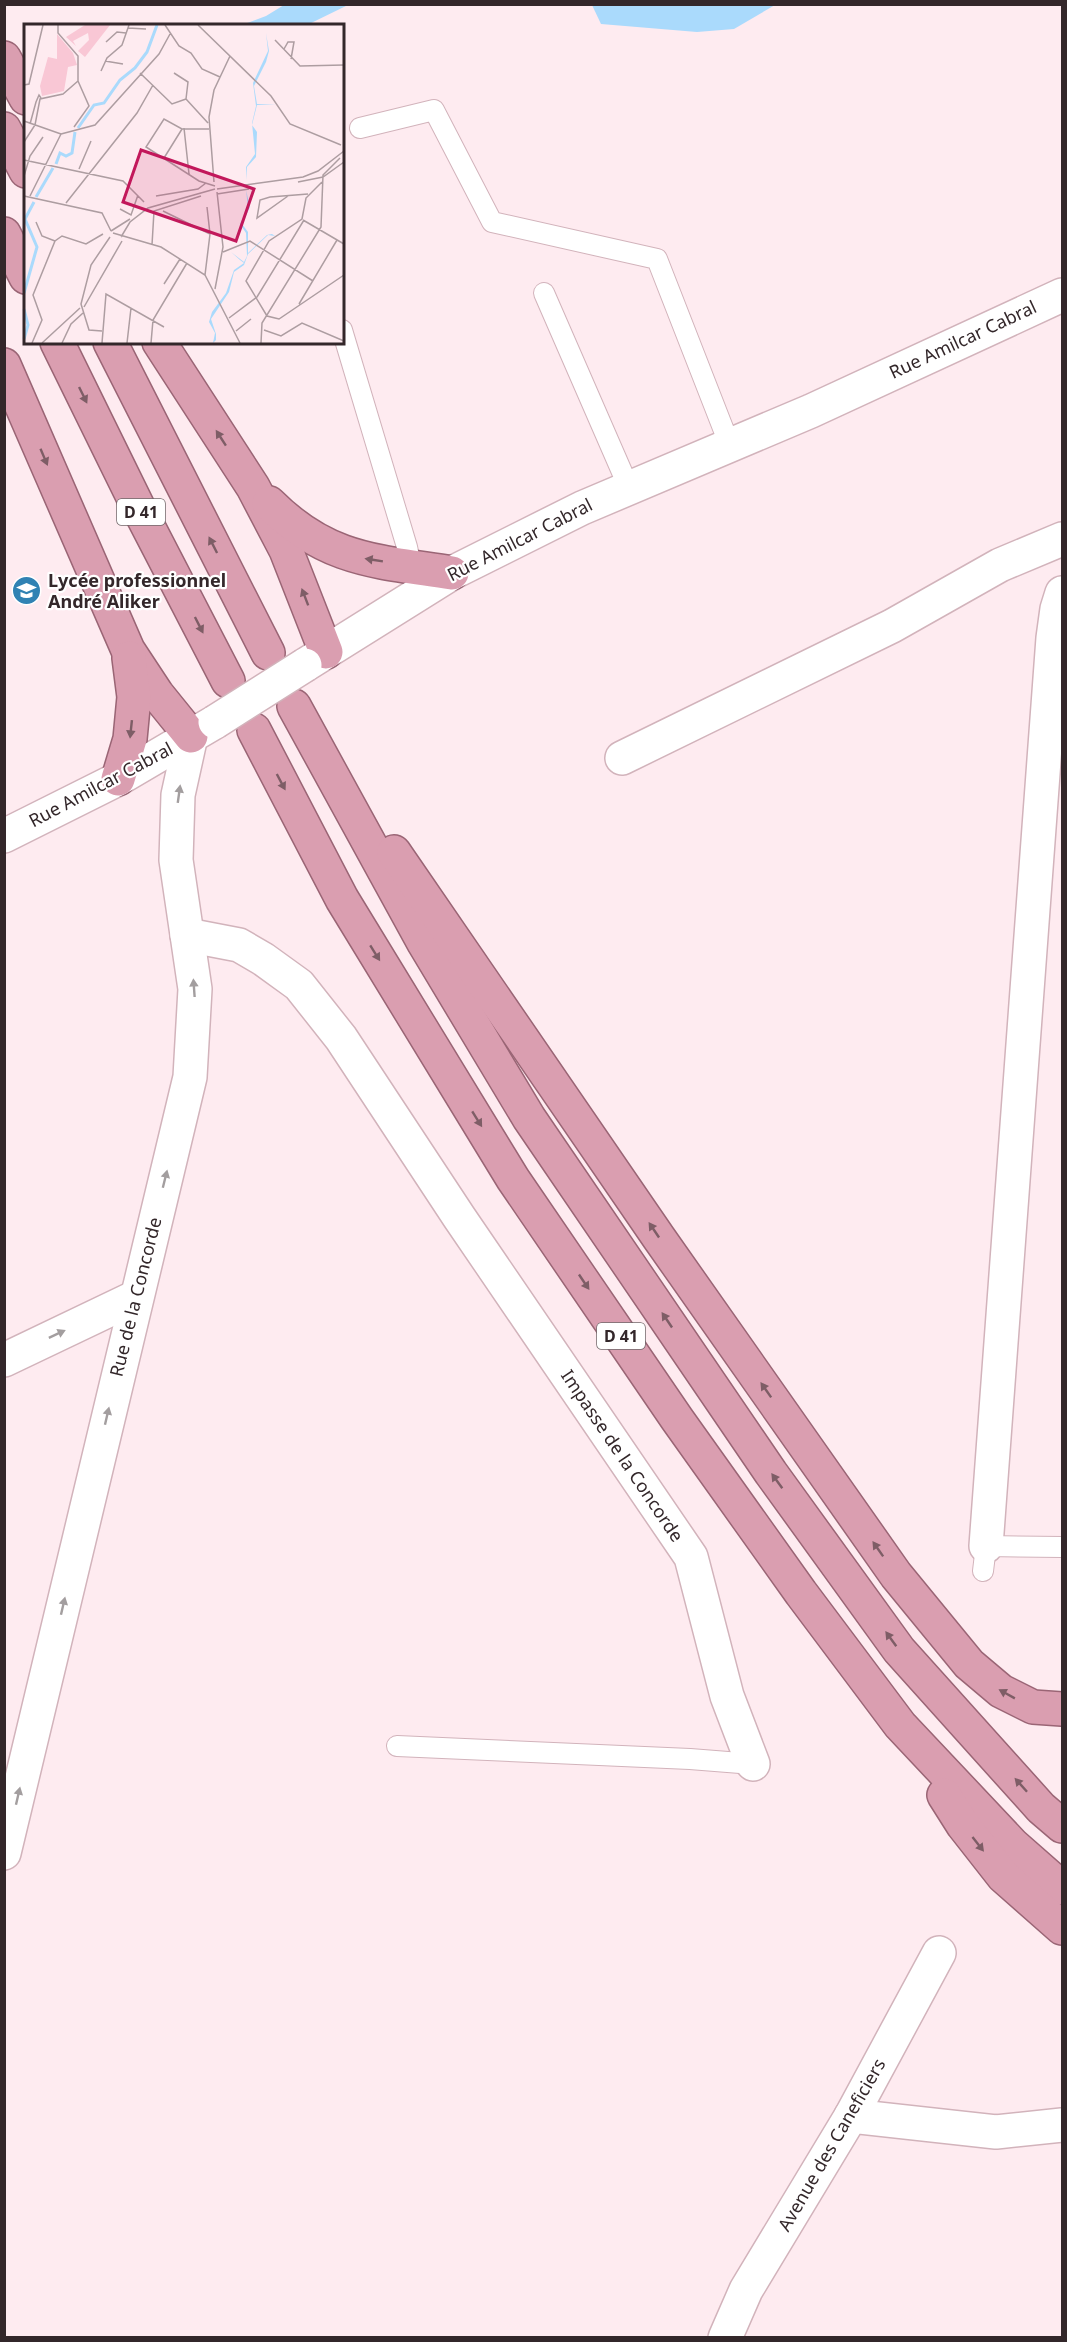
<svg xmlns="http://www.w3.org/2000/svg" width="1067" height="2342" font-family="'Noto Sans',sans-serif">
<rect width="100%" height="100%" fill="#feebf0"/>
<!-- water -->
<g fill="#aadafc">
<polygon points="284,5 284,4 348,5 307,25 242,25 266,16"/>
<polygon points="592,5 775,5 734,29 697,32 601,24"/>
</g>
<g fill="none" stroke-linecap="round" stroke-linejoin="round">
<defs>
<g id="service">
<polyline points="360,128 434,110 492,222 657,259 730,446"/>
<polyline points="544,293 629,488"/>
<polyline points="342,330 407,547 411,566"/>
<polyline points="983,1571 986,1546 1062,1547"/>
<polyline points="397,1746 690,1759 753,1764"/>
</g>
<g id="minor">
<polyline points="622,758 892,626 1000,565 1062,539"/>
<polyline points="187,935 239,945 263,959 299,985 341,1038 459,1217 691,1557 727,1696 753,1764"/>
<polyline points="4,1360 136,1297"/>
<polyline points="986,1546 1053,638 1057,609 1062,593"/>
<polyline points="4,1853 190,1077 195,989 176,860 178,795 191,736"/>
<polyline points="851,2116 996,2132 1062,2125"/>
<polyline points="725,2338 746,2290 851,2116 939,1953"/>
</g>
<g id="tertiary">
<polyline points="305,665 452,573 582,508 811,411 1062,295"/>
<polyline points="4,836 118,779 215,722"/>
</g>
<g id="trunk">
<polyline points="4,58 26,98"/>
<polyline points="4,129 26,171"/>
<polyline points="4,234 26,277"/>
<polyline points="57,342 139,509 228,681"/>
<polyline points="110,342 268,653"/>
<polyline points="159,342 253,487 286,550 326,652"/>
<polyline points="4,365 128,650 157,694 191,736"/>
<path d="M 269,503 C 327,561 376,561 452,573"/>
<polyline points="294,706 424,943 529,1118 771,1473 899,1650 1041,1808 1062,1826"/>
<polyline points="254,730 342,899 513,1179 677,1419 801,1593 900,1725 1013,1845 1062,1888"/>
<polyline points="118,779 130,739 134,697 129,658"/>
<polyline points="394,852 659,1238 896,1575 969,1664 1001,1691 1033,1707 1062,1709"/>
<polyline points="944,1795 963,1825 1003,1876 1062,1928"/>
</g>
</defs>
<!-- service casing -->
<use href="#service" stroke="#d2b3bb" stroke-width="22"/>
<!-- minor casing -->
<use href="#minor" stroke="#d2b3bb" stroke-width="36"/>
<!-- tertiary casing -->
<use href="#tertiary" stroke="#d2b3bb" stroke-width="36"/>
<!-- trunk casing -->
<use href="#trunk" stroke="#9a6575" stroke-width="36"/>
<!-- service -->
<use href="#service" stroke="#fff" stroke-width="20"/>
<!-- minor -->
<use href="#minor" stroke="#fff" stroke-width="33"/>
<!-- tertiary -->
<use href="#tertiary" stroke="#fff" stroke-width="33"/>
<!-- trunk -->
<use href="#trunk" stroke="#da9eb0" stroke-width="33"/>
<defs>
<polyline id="tertiary-bridge" points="215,722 305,665"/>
</defs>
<!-- tertiary-bridge casing -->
<use href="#tertiary-bridge" stroke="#d2b3bb" stroke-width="36" stroke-linecap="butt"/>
<!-- tertiary-bridge -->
<use href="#tertiary-bridge" stroke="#fff" stroke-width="33"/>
</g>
<!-- one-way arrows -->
<defs><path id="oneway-solid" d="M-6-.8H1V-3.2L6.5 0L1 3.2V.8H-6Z" transform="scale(1.5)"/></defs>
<g fill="#7e5d66">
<use href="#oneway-solid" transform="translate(83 395) rotate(64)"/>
<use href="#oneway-solid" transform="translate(221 438) rotate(-123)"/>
<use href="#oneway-solid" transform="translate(44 457) rotate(67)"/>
<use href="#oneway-solid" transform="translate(213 545) rotate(-117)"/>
<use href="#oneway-solid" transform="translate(374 560) rotate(-171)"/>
<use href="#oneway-solid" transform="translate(305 597) rotate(-111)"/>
<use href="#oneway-solid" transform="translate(199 625) rotate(63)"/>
<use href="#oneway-solid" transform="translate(131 729) rotate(96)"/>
<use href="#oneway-solid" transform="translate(281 782) rotate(62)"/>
<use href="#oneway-solid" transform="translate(375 953) rotate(58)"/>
<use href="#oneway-solid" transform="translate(477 1119) rotate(58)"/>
<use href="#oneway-solid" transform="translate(654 1230) rotate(-124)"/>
<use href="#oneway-solid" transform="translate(584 1282) rotate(56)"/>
<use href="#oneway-solid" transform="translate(667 1320) rotate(-124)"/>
<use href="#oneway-solid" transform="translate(766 1390) rotate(-125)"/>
<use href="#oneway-solid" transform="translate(777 1481) rotate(-126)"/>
<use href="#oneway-solid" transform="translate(878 1549) rotate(-125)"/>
<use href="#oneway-solid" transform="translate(891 1639) rotate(-126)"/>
<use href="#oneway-solid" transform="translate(1007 1694) rotate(-151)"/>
<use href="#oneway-solid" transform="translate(1021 1785) rotate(-132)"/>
<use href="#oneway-solid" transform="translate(978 1844) rotate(52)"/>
</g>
<g fill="#a39e9f">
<use href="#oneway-solid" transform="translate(179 794) rotate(-82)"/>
<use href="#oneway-solid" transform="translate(194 988) rotate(-94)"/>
<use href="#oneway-solid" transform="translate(165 1179) rotate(-76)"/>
<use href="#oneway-solid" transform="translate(57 1334) rotate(-25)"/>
<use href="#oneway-solid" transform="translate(107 1416) rotate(-77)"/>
<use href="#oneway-solid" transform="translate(63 1606) rotate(-77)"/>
<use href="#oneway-solid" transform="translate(18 1796) rotate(-77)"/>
</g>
<!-- icons -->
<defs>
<symbol id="school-disc" viewBox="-11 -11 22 22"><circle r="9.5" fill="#3082b3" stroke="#fff"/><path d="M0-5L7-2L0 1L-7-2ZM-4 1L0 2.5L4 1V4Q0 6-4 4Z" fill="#fff"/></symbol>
</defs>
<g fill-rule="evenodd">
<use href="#school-disc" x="10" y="574" width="33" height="33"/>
</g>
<g text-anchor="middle" stroke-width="4.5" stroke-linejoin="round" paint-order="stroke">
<!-- shield labels -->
<g fill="#fff" stroke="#70686a" stroke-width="1.5">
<rect x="117" y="499" width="48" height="26" rx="4.5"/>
<rect x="597" y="1323" width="48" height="26" rx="4.5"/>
</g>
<g font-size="16" font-weight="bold" fill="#33272a">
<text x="141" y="518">D 41</text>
<text x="621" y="1342">D 41</text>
</g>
<!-- street labels -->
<g font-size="18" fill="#33272a" stroke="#fff">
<text transform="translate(963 340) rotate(-25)" y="6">Rue Amilcar Cabral</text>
<text transform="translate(520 540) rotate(-27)" y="6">Rue Amilcar Cabral</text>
<text transform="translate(101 785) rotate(-28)" y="6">Rue Amilcar Cabral</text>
<text transform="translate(136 1297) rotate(-76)" y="6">Rue de la Concorde</text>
<text transform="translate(622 1456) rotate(56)" y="6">Impasse de la Concorde</text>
<text transform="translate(832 2145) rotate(-60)" y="6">Avenue des Caneficiers</text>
</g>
<!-- poi labels -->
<g font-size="18" font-weight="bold" fill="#33272a" stroke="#fff" text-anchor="start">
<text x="48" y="587">Lycée professionnel<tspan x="48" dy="21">André Aliker</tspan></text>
</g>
</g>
<!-- overview -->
<g transform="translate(24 24)">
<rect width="320" height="320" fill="#feebf0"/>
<path d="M 61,1 L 86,1 L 61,33 L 54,27 L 65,16 L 64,9 L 49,17 L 52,22 L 42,13 ZM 33,10 L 49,29 L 53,41 L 44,43 L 40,67 L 18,72 L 16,62 L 24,33 L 33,35 Z" fill="#f9c7d5"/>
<path d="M 246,1 L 242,9 L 245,27 L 242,38 L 230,62 L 233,80 L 252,81 L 233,81 L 228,101 L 233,108 L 232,133 L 223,143 L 222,156 L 222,143 L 231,130 L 228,99 L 232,82 L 229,59 L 244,27 L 242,9 ZM 222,166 L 226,183 L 218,200 L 224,208 L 224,229 L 243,211 L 248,210 L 251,212 L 244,211 L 224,230 L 220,241 L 210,248 L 205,268 L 187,295 L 192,310 L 192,316 L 189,319 L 191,309 L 185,298 L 188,288 L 202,269 L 210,246 L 220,239 L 216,236 L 207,228 L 220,238 L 223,232 L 222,209 L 216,200 L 224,184 Z" fill="#aadafc"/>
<path fill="none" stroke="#aadafc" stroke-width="3" d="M 54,104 L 70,81 L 80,79 L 96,56 L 111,44 L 123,28 L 133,1M 32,140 L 36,129 L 42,132 L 48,129 L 51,108M 12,173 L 29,144M 0,269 L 13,223 L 1,195 L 10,178M 0,285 L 4,301 L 0,315"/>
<path fill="none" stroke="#ad9da1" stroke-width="1.5" d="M 141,1 L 155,22 L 167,29 L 178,45 L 196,53M 174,1 L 247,72 L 266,100 L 317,121M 104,4 L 122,5M 251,16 L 276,42 L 320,41M 82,18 L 93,8 L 102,9M 260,25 L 264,18 L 270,18 L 267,35M 81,37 L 99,40M 77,47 L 83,34 L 98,21 L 105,1M 116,49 L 148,80 L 162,75M 150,49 L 164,58 L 162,75M 0,61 L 5,60 L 19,1M 162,75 L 184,99M 0,97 L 37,110M 6,100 L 12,78 L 15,71 L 17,74M 50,103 L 65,82 L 54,57M 160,104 L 165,150M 185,105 L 158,105 L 140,95 L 122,123 L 175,157 L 191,162M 37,110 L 71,101 L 135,30 L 146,10M 0,118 L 11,101 L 16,75 L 39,70 L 54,57 L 54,32 L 34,9 L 34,1M 140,134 L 158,105M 0,136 L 99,157 L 120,178M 55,145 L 67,117M 0,152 L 6,132 L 19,113M 190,158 L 185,93 L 190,66 L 206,32M 274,158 L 299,153 L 320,138M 298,158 L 282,174 L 278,195 L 245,217 L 222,257 L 243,292 L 255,295 L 320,251M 193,165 L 279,153 L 294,147 L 320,127M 193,170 L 225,165M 0,172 L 78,189 L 87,207M 6,172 L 37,110M 132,172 L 174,165 L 182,159M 264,172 L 233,194 L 236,176 L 246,173 L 284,170M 42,179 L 113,89 L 129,61M 183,183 L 186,210M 96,185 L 107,191 L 114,171M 139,187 L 186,210 L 181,251M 279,196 L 320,220M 12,198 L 18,212 L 31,217M 87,207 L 106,195M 89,209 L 137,223 L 181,251 L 216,319M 97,213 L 106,198 L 124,184 L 191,165M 128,221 L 130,187 L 177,172M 199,228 L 226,217 L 289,257M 140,260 L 156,235M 191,265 L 199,223 L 193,168M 275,280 L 313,216M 60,283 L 98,217M 205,294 L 233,273 L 280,196M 240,306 L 257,312 L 278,299 L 320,317M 78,307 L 65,306 L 57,280 L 67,241 L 86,213M 212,307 L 227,295M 8,319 L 18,296 L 9,271 L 31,217 L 38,212 L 62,220 L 79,210M 18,319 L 56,284M 38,319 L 47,300 L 59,289M 78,319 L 82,270 L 140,303M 103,319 L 107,284M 127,319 L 129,296 L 163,239M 237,319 L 238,299 L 297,203 L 299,151 L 316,134"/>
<path fill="#c2185b" fill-opacity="0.15" stroke="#c2185b" stroke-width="3" d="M 117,126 L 230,165 L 212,217 L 99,178 Z"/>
<rect width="320" height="320" fill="none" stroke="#33272a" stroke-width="3"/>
</g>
<!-- border -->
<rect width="1067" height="2342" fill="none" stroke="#33272a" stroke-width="12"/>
</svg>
